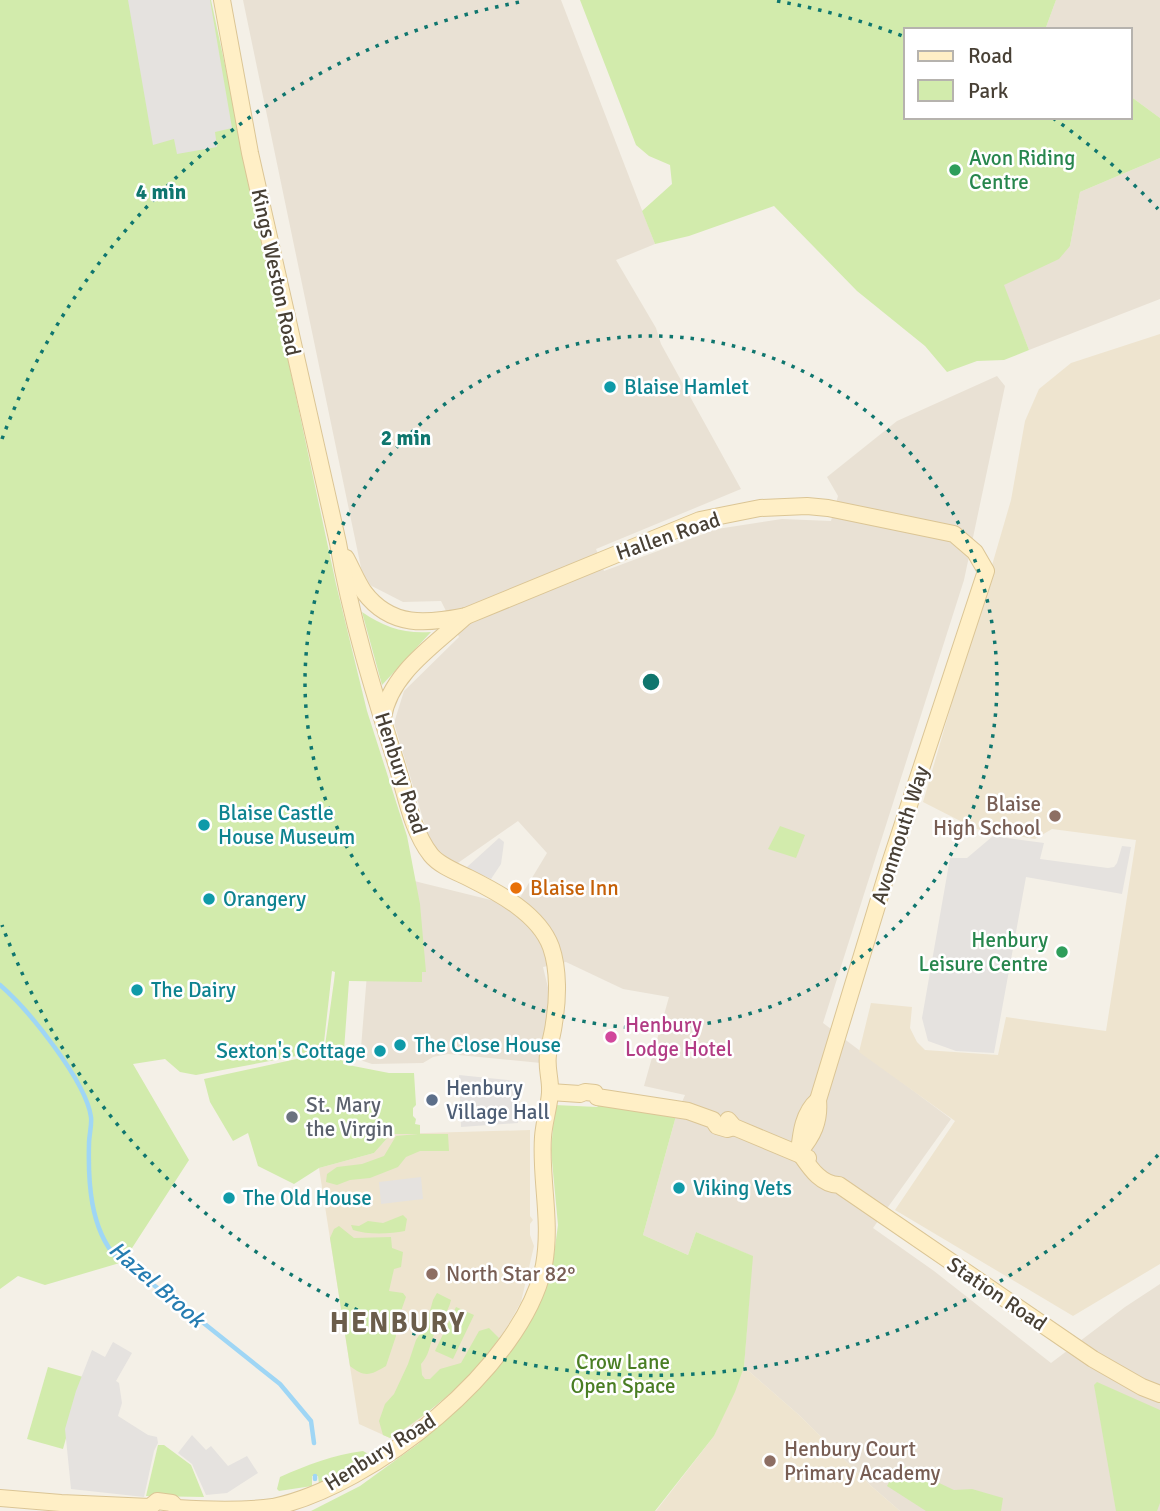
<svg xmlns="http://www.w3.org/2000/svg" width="1160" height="1511" font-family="Signika,sans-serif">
<rect width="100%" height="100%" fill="#f4f0e7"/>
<!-- residential -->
<g fill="#e9e1d4">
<polygon points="243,0 561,0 655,244 616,260 656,328 661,344 741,489 596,549 604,571 717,529 782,519 831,521 838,496 827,477 897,421 997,376 1005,386 964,580 823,1023 951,1119 873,1228 934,1271 1051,1363 1125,1307 1160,1284 1160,1511 900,1511 870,1485 799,1415 744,1367 752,1256 696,1232 688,1255 643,1235 676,1116 685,1095 644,1086 669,997 623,989 566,962 543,967 551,1000 541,1063 448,1054 433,1057 423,1063 372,1064 360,1060 367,974 390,875 515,906 547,853 518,821 455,865 430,842 394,723 404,691 459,637 441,601 403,602 364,582"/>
<polygon points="1056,0 1160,0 1160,118 1130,96 1130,30 1045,30"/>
<polygon points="1160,158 1160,299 1029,350 1003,285 1070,246 1080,192"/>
</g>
<!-- education -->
<g fill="#eee4cf">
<polygon points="1160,334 1160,1264 1073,1316 895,1210 955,1121 859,1052 871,1003 912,1007 910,1028 917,1042 925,1050 998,1055 1006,1017 1106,1031 1136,840 1052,829 1035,839 976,829 923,802 1011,500 1025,421 1039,389 1071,363"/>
<polygon points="530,1130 530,1216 533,1220 530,1224 530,1235 534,1246 521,1302 507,1327 493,1347 459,1385 415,1423 390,1438 359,1424 319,1168 374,1153 391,1134"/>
<polygon points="744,1367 799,1415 870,1485 900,1511 656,1511 714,1436"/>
</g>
<!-- green -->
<g fill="#d2ebac">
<polygon points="0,0 211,0 336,584 367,711 407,836 420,904 426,972 422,972 422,982 349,981 343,1064 389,1073 414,1073 416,1105 413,1108 413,1116 416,1119 415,1124 420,1125 420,1134 448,1134 449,1151 420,1151 406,1157 398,1167 370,1178 350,1180 337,1185 326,1182 327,1174 337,1167 362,1164 384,1156 396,1136 418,1134 391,1134 374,1153 319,1168 294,1184 258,1166 248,1133 233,1141 210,1102 204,1079 324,1053 334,981 335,972 332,971 323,1051 196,1075 180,1072 165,1059 133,1064 189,1160 123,1262 45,1285 18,1276 0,1289"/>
<polygon points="580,0 1056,0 1045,30 906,30 906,117 1130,117 1130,96 1160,118 1160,158 1080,192 1070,246 1059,259 1004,285 1029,350 1004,360 977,361 947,372 925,346 857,291 774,206 689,236 655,244 642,211 672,184 670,165 649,156 636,145"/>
<path d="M 362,612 C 384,627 404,634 431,632 L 382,685 Z"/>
<polygon points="780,826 805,835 796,858 768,849"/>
<polygon points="602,1103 676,1116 643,1235 688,1255 696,1232 753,1256 744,1367 735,1392 714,1436 655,1511 311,1511 360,1486 418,1444 486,1382 523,1334 551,1276 558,1225 551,1150 555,1105 597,1107"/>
<path d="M 403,1215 L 407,1219 L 405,1231 C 390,1234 368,1235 353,1230 L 351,1225 L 359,1226 L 368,1221 L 383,1223 Z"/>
<path d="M 339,1226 L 354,1238 L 391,1237 L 392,1248 L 403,1252 L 401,1267 L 394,1269 L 389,1291 L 403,1293 L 406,1297 L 400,1314 L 394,1315 L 396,1336 L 386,1366 C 371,1375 365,1378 350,1366 L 330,1238 L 334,1229 Z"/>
<path d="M 437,1293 L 451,1300 C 448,1314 438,1324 433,1337 C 429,1348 429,1355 421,1364 L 422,1375 L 425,1379 L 430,1379 L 440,1369 L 461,1363 L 479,1331 L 489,1328 L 499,1338 C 471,1379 432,1412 390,1438 L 383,1435 L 379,1421 L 385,1404 L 394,1394 L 408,1364 L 416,1340 L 426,1325 L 433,1300 Z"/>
<polygon points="456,1307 474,1315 453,1359 435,1351"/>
<polygon points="48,1367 83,1377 63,1449 27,1439"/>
<polygon points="1097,1382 1160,1410 1160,1503 1157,1511 1116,1511 1094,1385"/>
<polygon points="158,1445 164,1445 191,1465 204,1497 146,1496"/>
<path d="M 363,1451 L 372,1456 L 371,1460 L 319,1484 L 318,1476 L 312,1476 L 312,1486 L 279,1491 L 277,1489 L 280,1477 C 307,1465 333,1455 363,1451 Z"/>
<polygon points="899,1464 954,1490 972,1489 1003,1498 1001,1511 926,1511 887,1486"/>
</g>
<!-- parking -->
<g fill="#e5e2df">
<polygon points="128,0 210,0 232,128 215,132 217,147 177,154 174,139 153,145"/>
<polygon points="993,836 1044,843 1040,859 1108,868 1114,867 1117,863 1122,846 1131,847 1122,894 1026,877 994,1053 956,1051 928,1041 922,1018 950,858 967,858"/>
<polygon points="499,838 504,842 503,850 501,864 491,879 466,868"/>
<polygon points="459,1075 516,1081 518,1123 461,1127"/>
<polygon points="421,1177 423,1199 381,1204 379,1182"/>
<polygon points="113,1342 132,1353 116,1381 119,1383 122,1403 118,1416 148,1435 157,1437 158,1443 154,1451 144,1497 71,1489 65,1429 76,1391 92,1350 105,1357"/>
<polygon points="192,1435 206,1450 211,1446 228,1466 247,1456 258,1473 227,1493 206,1495 192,1464 178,1453"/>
</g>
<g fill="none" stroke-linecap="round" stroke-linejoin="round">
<!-- stream -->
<g stroke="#9fd6f5" stroke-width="4.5">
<path d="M 0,985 C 28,1009 86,1081 91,1117 C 92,1126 89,1135 89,1144 C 88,1181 90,1228 116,1257 L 191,1313 L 280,1384 L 311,1421 L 314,1443"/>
<polyline points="315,1476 315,1479"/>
</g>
<defs>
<g id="secondary">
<path d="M 346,558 C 352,569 357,582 364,592 C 391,628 427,624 466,616 L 700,520 L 760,508 L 807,506 L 828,508 L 954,534 L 975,552 L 986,571 L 890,863 L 818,1100 C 820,1121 813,1136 799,1152"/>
<path d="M 383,718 C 389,674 436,644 466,616"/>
<polyline points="550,1092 580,1094 585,1092 595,1093 597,1097 688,1111 713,1120 717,1126 727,1129 734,1127"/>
<polyline points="728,1120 734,1127 808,1158"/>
<path d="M 799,1152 C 809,1166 820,1185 839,1185 L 1093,1359 L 1142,1387 L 1160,1394"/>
<path d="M 799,1152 C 801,1133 803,1113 818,1100"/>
<path d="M 0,1498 L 61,1503 L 150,1507 L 157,1501 L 172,1503 L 177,1508 C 208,1510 242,1511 273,1507 C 371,1487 524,1366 544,1265 C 552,1220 540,1179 543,1137 C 544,1122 549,1107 550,1093 C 551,1080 546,1068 548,1055 C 549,1044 553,1034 554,1023 C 558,1000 559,970 551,947 C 539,914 499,893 469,878 C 457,872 440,866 431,855 C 412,831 406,795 397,766 C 374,693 351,619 338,543 L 250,153 L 222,0"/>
</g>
</defs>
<!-- secondary casing -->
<use href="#secondary" stroke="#dbc595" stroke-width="18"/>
<!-- secondary -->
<use href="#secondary" stroke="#ffefc6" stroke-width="16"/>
</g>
<!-- distance rings -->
<g fill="none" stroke="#0f766e" stroke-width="3.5" stroke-dasharray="3.5 7">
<circle cx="651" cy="682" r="346"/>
<path d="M1158 1155A693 693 0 0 1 2 925M2 439A693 693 0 0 1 525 1M777 1A693 693 0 0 1 905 37M1053 118A693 693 0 0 1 1158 209"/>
</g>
<!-- markers -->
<g fill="#2e9e5b" stroke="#fff" stroke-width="2.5">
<circle cx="955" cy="170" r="7"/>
<circle cx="1062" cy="952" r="7"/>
</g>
<g fill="#0f9aa8" stroke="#fff" stroke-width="2.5">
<circle cx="610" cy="387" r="7"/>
<circle cx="204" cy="825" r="7"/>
<circle cx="209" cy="899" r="7"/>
<circle cx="137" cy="990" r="7"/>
<circle cx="400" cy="1045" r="7"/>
<circle cx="380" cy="1051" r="7"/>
<circle cx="679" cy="1188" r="7"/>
<circle cx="229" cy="1198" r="7"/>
</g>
<g fill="#8d6e63" stroke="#fff" stroke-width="2.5">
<circle cx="1055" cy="816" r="7"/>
<circle cx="432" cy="1274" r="7"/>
<circle cx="770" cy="1461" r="7"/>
</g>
<circle fill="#e8710a" stroke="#fff" stroke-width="2.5" cx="516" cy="888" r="7"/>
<circle fill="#d1479c" stroke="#fff" stroke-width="2.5" cx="611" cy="1037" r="7"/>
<circle fill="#5c6f8a" stroke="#fff" stroke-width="2.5" cx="432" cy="1100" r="7"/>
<circle fill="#6b7280" stroke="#fff" stroke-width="2.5" cx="292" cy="1117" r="7"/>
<g text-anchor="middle" stroke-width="5" stroke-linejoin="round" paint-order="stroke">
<!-- leisure labels -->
<g font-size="21" fill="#27864d" stroke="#fff" text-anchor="start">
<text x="969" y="165">Avon Riding<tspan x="969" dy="24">Centre</tspan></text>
<text x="1048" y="947" text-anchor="end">Henbury<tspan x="1048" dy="24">Leisure Centre</tspan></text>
</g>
<!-- street labels -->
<g font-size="21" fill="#484035" stroke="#fff">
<text transform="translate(276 272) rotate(78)" y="7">Kings Weston Road</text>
<text transform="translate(668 536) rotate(-19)" y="7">Hallen Road</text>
<text transform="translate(401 773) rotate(72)" y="7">Henbury Road</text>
<text transform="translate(900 835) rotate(-72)" y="7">Avonmouth Way</text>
<text transform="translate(997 1294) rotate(34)" y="7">Station Road</text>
<text transform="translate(380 1452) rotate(-32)" y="7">Henbury Road</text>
</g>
<!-- culture labels -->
<g font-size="21" fill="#0d838f" stroke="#fff" text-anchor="start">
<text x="624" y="394">Blaise Hamlet</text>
<text x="218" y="820">Blaise Castle<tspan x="218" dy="24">House Museum</tspan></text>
<text x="223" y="906">Orangery</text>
<text x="151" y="997">The Dairy</text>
<text x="414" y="1052">The Close House</text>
<text x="366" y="1058" text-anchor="end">Sexton's Cottage</text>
<text x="693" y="1195">Viking Vets</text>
<text x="243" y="1205">The Old House</text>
</g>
<!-- education labels -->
<g font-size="21" fill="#785e54" stroke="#fff" text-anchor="start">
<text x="1041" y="811" text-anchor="end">Blaise<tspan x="1041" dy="24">High School</tspan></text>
<text x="446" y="1281">North Star 82°</text>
<text x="784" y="1456">Henbury Court<tspan x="784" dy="24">Primary Academy</tspan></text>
</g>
<!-- food labels -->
<g font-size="21" fill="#c56008" stroke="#fff" text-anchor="start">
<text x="530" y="895">Blaise Inn</text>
</g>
<!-- hotel labels -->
<g font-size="21" fill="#b23c85" stroke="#fff" text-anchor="start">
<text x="625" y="1032">Henbury<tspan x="625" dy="24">Lodge Hotel</tspan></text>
</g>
<!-- service labels -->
<g font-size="21" fill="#4e5e75" stroke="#fff" text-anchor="start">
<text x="446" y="1095">Henbury<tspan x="446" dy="24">Village Hall</tspan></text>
</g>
<!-- worship labels -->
<g font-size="21" fill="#5b616d" stroke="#fff" text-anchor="start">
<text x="306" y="1112">St. Mary<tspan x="306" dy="24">the Virgin</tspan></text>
</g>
<!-- park labels -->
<g font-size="21" fill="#4a7e24" stroke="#fff">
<text x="623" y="1369">Crow Lane<tspan x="623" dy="24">Open Space</tspan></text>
</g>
<!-- water labels -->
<g font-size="23" font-style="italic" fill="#267db2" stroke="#fff">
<text transform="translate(157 1284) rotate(41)" y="8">Hazel Brook</text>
</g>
<!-- district labels -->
<g font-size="28" font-weight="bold" letter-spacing="2" fill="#6b5d4b" stroke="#fff">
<text x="398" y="1332">HENBURY</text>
</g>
</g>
<circle cx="651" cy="682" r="10" fill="#0f766e" stroke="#fff" stroke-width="3.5"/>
<g font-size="21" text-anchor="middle" font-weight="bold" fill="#0f766e" stroke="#fff" stroke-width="5" stroke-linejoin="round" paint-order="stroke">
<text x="161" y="199">4 min</text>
<text x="406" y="445">2 min</text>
</g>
<!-- legend -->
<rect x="904" y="28" width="228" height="91" fill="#ffffff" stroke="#b6b3ae" stroke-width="2"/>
<rect x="918" y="51" width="35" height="10" fill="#ffefc6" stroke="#b6b3ae" stroke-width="2"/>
<text x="968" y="63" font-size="21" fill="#484035">Road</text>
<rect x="918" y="80" width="35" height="21" fill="#d2ebac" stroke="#b6b3ae" stroke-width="2"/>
<text x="968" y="98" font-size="21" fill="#484035">Park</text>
</svg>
